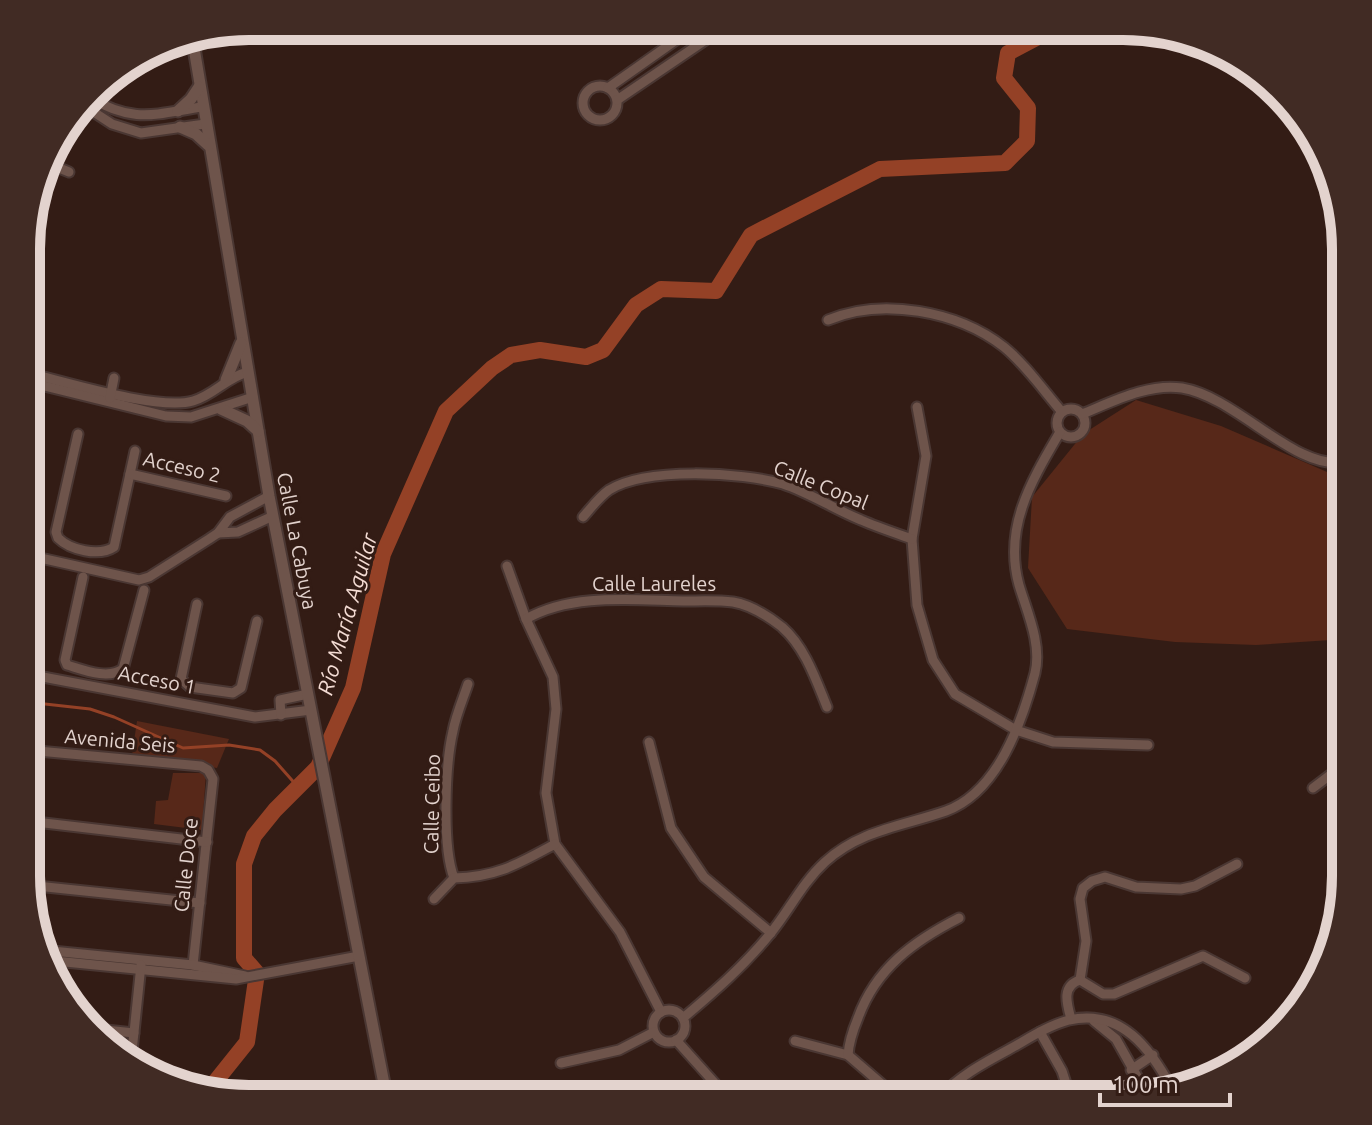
<svg xmlns="http://www.w3.org/2000/svg" width="1372" height="1125" font-family="Ubuntu,sans-serif">
<rect width="100%" height="100%" fill="#331c15"/>
<!-- green -->
<g fill="#572819">
<polygon points="1136,400 1221,426 1334,475 1346,468 1346,639 1256,645 1175,642 1067,629 1028,568 1032,497 1083,434"/>
<polygon points="137,721 229,739 217,768 132,755"/>
<polygon points="173,773 206,773 202,830 154,824 156,801 168,800"/>
</g>
<g fill="none" stroke-linecap="round" stroke-linejoin="round">
<!-- stream -->
<polyline stroke="#944126" stroke-width="3" points="27,702 90,709 114,717 183,748 229,745 260,750 275,761 298,787"/>
<!-- river -->
<polyline stroke="#944126" stroke-width="16" points="207,1092 247,1042 257,973 244,958 244,864 254,836 275,810 318,767 353,688 383,554 446,411 492,368 511,355 540,350 586,357 603,350 636,305 661,289 716,291 751,235 880,169 1005,163 1027,141 1028,108 1004,78 1008,53 1044,34 1044,26"/>
<defs>
<g id="minor">
<polyline points="175,39 192,37"/>
<circle cx="600" cy="103" r="17"/>
<polyline points="608,88 696,26"/>
<path d="M 89,97 C 133,124 155,114 202,107"/>
<polyline points="617,100 726,26"/>
<polyline points="83,105 112,124 141,133 205,124"/>
<polyline points="47,163 69,172"/>
<path d="M 828,320 C 882,297 958,311 1004,347 C 1026,365 1043,390 1062,412"/>
<path d="M 28,373 C 66,382 159,411 193,401 C 214,395 227,377 248,372"/>
<polyline points="28,382 166,416 191,417 253,397"/>
<polyline points="110,398 114,378"/>
<polyline points="917,407 926,456 912,539 917,605 933,660 955,694 1016,730 1053,742 1148,745"/>
<circle cx="1071" cy="423" r="14"/>
<path d="M 1082,414 C 1112,402 1148,383 1182,388 C 1237,397 1296,472 1346,462"/>
<path d="M 78,434 L 56,532 L 58,538 C 70,550 99,557 114,547 L 135,451"/>
<polyline points="130,474 226,496"/>
<path d="M 583,517 C 591,508 599,497 609,490 C 646,467 741,472 783,484 C 810,493 834,509 861,520 C 877,527 895,533 912,539"/>
<polyline points="218,533 238,532 273,516"/>
<polyline points="27,555 139,580 149,577 209,539 218,533 230,517 269,496"/>
<polyline points="507,566 526,619 553,677 556,709 546,793 555,844 620,932 661,1012"/>
<path d="M 83,577 L 65,660 L 67,665 C 84,670 108,680 123,669 L 144,590"/>
<polyline points="197,604 181,679 190,687 233,693 241,688 257,621"/>
<path d="M 526,619 C 571,593 633,600 683,601 C 699,601 717,600 733,602 C 751,605 768,616 782,627 C 805,647 816,680 827,707"/>
<polyline points="27,674 255,717 311,710"/>
<polyline points="281,715 280,700 308,694"/>
<polyline points="649,742 671,828 704,877 771,933"/>
<polyline points="27,750 201,766 208,770 213,779 193,965"/>
<polyline points="1313,788 1346,763"/>
<polyline points="27,821 207,842"/>
<path d="M 454,878 C 442,847 445,765 453,731 C 456,715 463,699 468,684"/>
<polyline points="27,885 200,903"/>
<path d="M 434,899 L 454,878 C 497,877 518,864 555,844"/>
<polyline points="42,950 193,965 245,976"/>
<polyline points="45,960 236,979 359,956"/>
<polyline points="1080,980 1086,941 1080,899 1083,888 1092,881 1105,877 1136,887 1181,889 1195,886 1237,864"/>
<circle cx="669" cy="1026" r="16"/>
<path d="M 683,1018 C 714,992 744,966 770,934 C 789,911 802,883 825,862 C 860,830 903,826 946,811 C 998,792 1022,722 1035,673 C 1042,644 1027,612 1019,585 C 1003,527 1032,480 1060,432"/>
<path d="M 1071,1019 C 1067,1004 1061,986 1080,980 L 1103,994 L 1114,994 L 1203,956 L 1245,978"/>
<polyline points="1094,1021 1116,1039 1147,1094"/>
<polyline points="87,1028 134,1033"/>
<polyline points="1040,1032 1062,1071 1071,1099"/>
<polyline points="676,1040 729,1099"/>
<polyline points="795,1041 848,1055 899,1099"/>
<path d="M 848,1055 C 849,1041 853,1030 858,1018 C 876,968 914,941 959,918"/>
<polyline points="131,1061 141,965"/>
<polyline points="561,1063 619,1050 654,1032"/>
<polyline points="1131,1070 1153,1055"/>
<path d="M 938,1099 C 958,1077 982,1064 1008,1050 C 1028,1039 1047,1026 1069,1020 C 1121,1008 1151,1049 1172,1089"/>
</g>
<g id="tertiary">
<polyline points="192,36 269,496 387,1099"/>
<polyline points="178,111 191,99 199,87"/>
<polyline points="180,127 196,134 208,145"/>
<polyline points="226,380 241,343"/>
<polyline points="221,409 247,421 258,431"/>
</g>
</defs>
<!-- minor casing -->
<use href="#minor" stroke="#4a3733" stroke-width="13"/>
<!-- tertiary casing -->
<use href="#tertiary" stroke="#4a3733" stroke-width="15"/>
<!-- minor -->
<use href="#minor" stroke="#6e544b" stroke-width="9"/>
<!-- tertiary -->
<use href="#tertiary" stroke="#6e544b" stroke-width="11"/>
</g>
<g text-anchor="middle" stroke-width="6" stroke-linejoin="round" paint-order="stroke">
<!-- street labels -->
<g font-size="20" fill="#e3d3ce" stroke="#331c15">
<text transform="translate(182 467) rotate(13)" y="7">Acceso 2</text>
<text transform="translate(821 485) rotate(22)" y="7">Calle Copal</text>
<text transform="translate(297 541) rotate(79)" y="7">Calle La Cabuya</text>
<text x="654" y="591">Calle Laureles</text>
<text transform="translate(157 680) rotate(11)" y="7">Acceso 1</text>
<text transform="translate(120 741) rotate(5)" y="7">Avenida Seis</text>
<text transform="translate(432 804) rotate(-89)" y="7">Calle Ceibo</text>
<text transform="translate(186 865) rotate(-84)" y="7">Calle Doce</text>
</g>
<!-- water labels -->
<g font-size="22" font-style="italic" fill="#f4dcd4" stroke="#331c15">
<text transform="translate(347 614) rotate(-74)" y="8">Río María Aguilar</text>
</g>
</g>
<!-- crop -->
<path d="M0 0H1372V1125H0ZM249 40H1123A209 209 0 0 1 1332 249V876A209 209 0 0 1 1123 1085H249A209 209 0 0 1 40 876V249A209 209 0 0 1 249 40Z" fill="#412b24" fill-rule="evenodd"/>
<path fill="none" stroke="#e3d3ce" stroke-width="10" d="M249 40H1123A209 209 0 0 1 1332 249V876A209 209 0 0 1 1123 1085H249A209 209 0 0 1 40 876V249A209 209 0 0 1 249 40Z"/>
<!-- scale -->
<path d="M1100 1093v12h130v-12" fill="none" stroke="#e3d3ce" stroke-width="4"/>
<text x="1112" y="1093" font-size="24" fill="#e3d3ce" stroke="#331c15" stroke-width="6" paint-order="stroke">100 m</text>
</svg>
